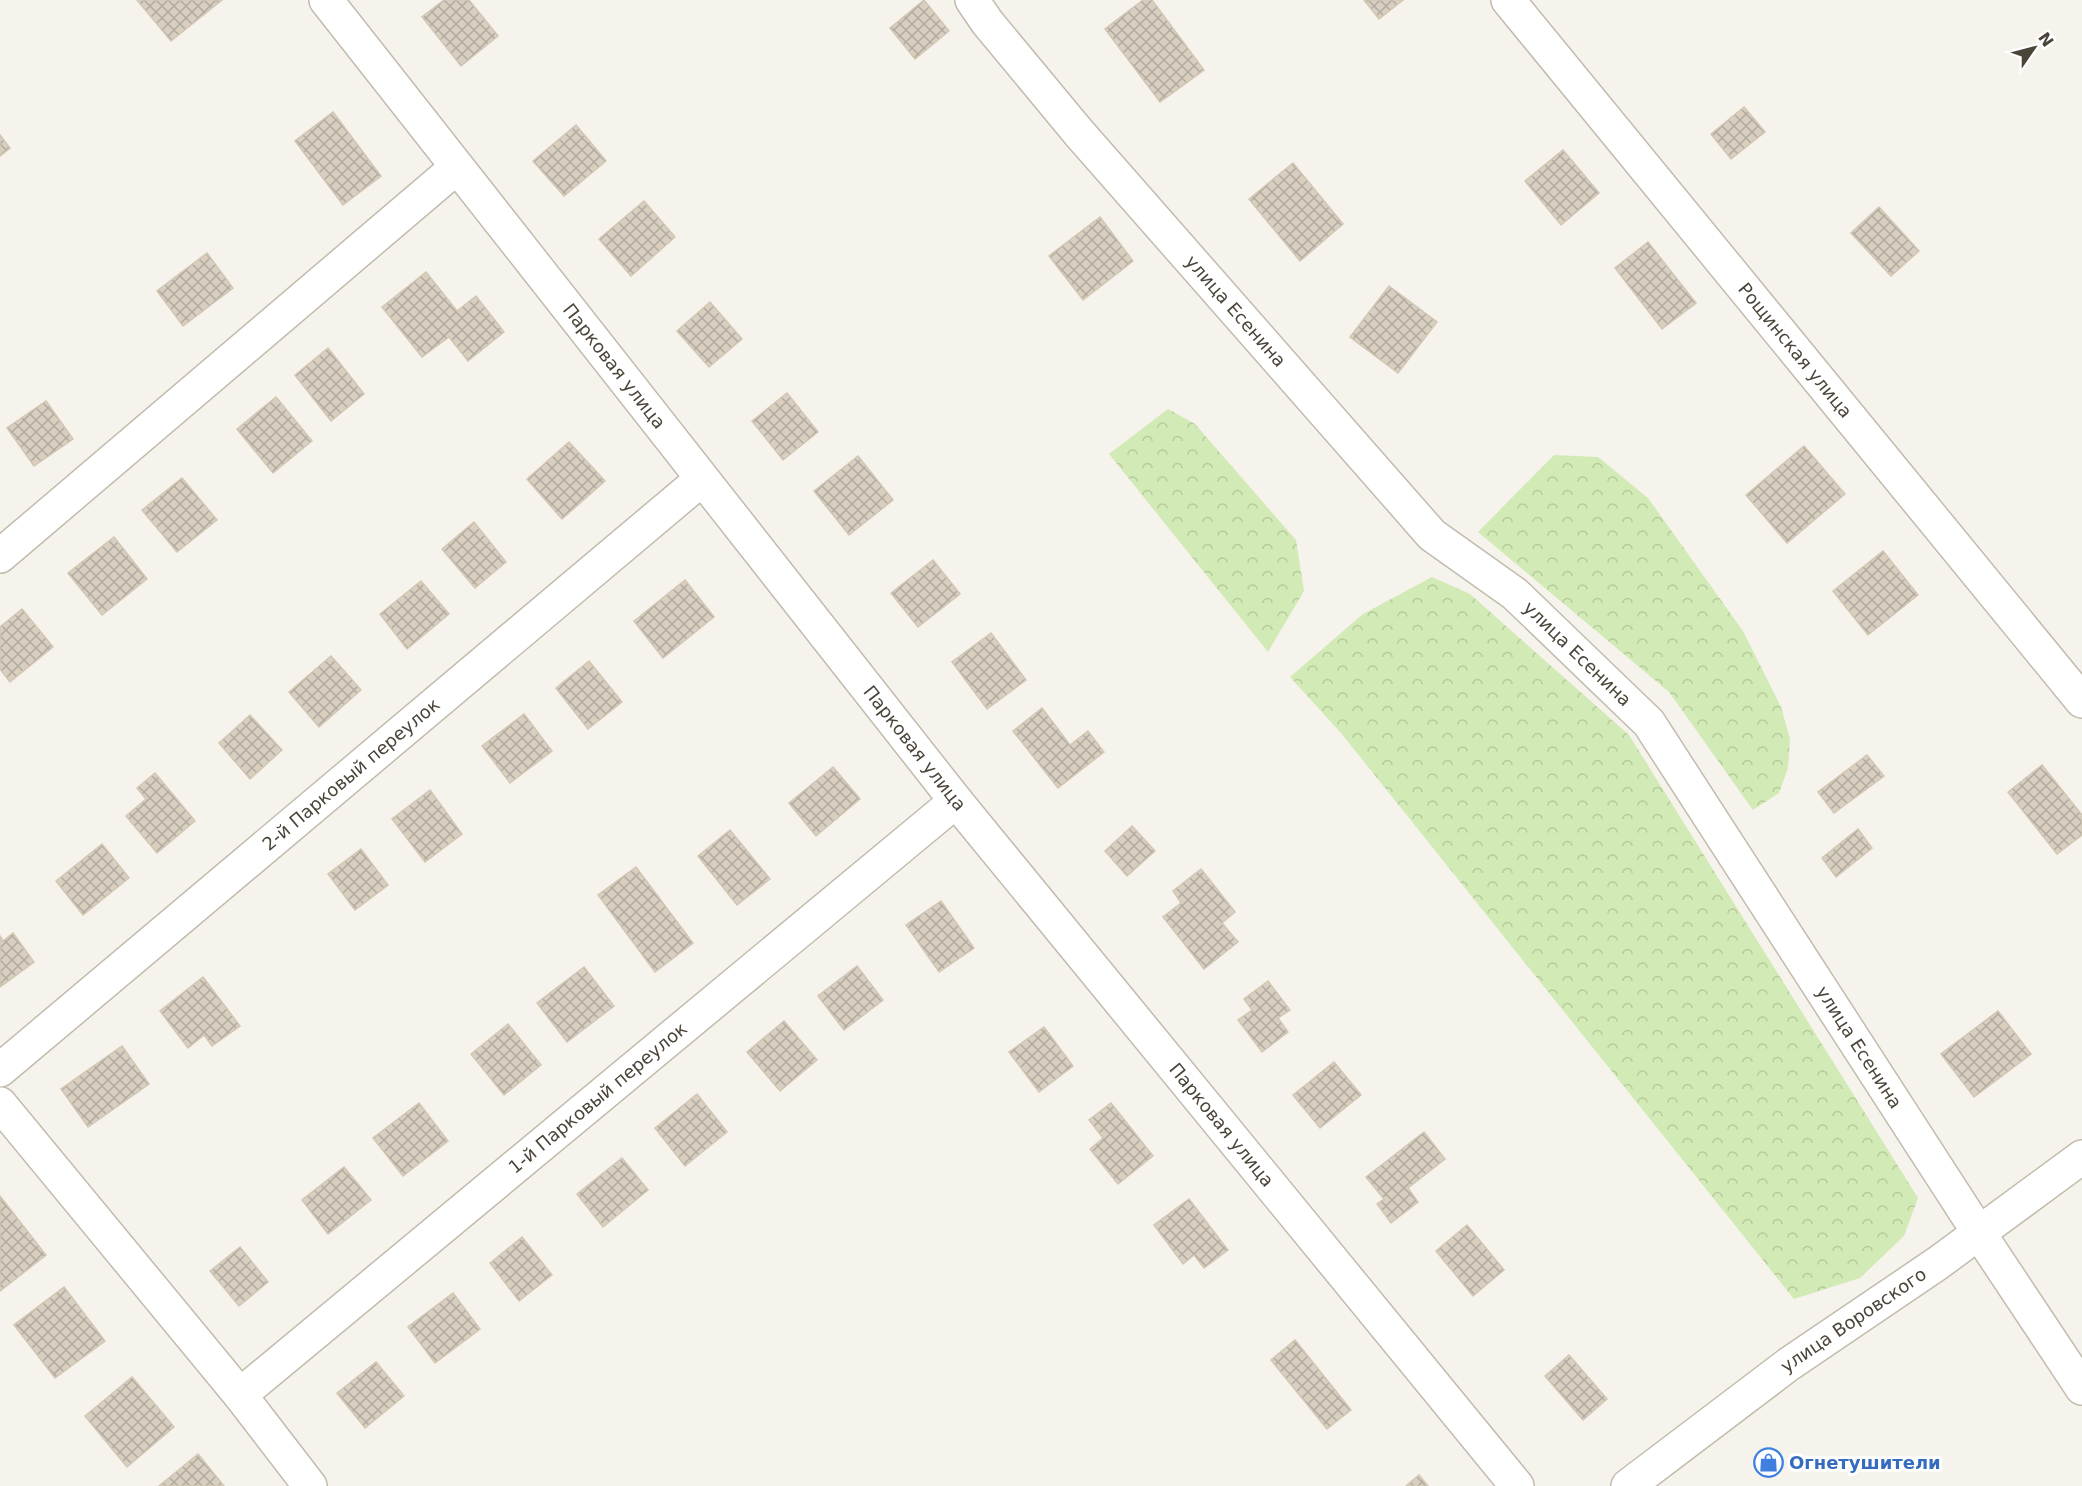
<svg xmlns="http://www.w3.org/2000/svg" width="2082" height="1486" font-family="'DejaVu Sans',sans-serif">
<defs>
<pattern id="forest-crowns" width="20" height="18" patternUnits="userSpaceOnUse" patternTransform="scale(1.5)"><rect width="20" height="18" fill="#d2eab5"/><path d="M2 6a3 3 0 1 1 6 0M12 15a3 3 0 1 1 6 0" fill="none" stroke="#b6ca9c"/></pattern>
<pattern id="building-cross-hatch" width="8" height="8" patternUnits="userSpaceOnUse" patternTransform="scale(1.5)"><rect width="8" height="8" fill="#d8cfc1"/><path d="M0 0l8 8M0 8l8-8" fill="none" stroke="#b1aa9e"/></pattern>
</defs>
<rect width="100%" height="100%" fill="#f6f3ec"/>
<!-- forest -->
<g fill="url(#forest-crowns)">
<polygon points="1168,409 1195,424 1296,540 1304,591 1268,652 1109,454"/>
<polygon points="1554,455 1598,457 1648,498 1743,631 1781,707 1790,739 1788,768 1779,793 1753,810 1669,692 1478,532"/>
<polygon points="1432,577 1470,594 1629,735 1918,1198 1904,1236 1860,1278 1794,1299 1341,733 1290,677 1363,614"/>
</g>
<!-- building -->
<g fill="url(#building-cross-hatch)" stroke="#d3c7b4" stroke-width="1.5">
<polygon points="137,0 222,0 171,41"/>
<polygon points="444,0 469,0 498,36 461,66 422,17"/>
<polygon points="924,0 949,31 915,59 890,28"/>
<polygon points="1143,0 1152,0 1204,70 1160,102 1105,29"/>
<polygon points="1364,0 1403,0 1379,19"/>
<polygon points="1744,107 1765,132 1731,159 1711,134"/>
<polygon points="333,112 381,176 343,205 295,141"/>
<polygon points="576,125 606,161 564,196 533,161"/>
<polygon points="0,135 10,148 0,156"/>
<polygon points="1563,150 1599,193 1561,225 1525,181"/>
<polygon points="1293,163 1343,224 1300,261 1249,199"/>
<polygon points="644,201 675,237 631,276 599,239"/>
<polygon points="1879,207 1919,251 1891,276 1851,233"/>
<polygon points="1100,217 1133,261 1083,300 1049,256"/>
<polygon points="1648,242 1696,303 1662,329 1615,268"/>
<polygon points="207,253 233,288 183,326 157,291"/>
<polygon points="426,272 457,311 476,296 504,332 468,361 449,337 422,357 382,307"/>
<polygon points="1389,286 1437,322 1398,373 1350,337"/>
<polygon points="710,302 742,339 709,367 677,331"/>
<polygon points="328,348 364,394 331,421 295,375"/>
<polygon points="787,393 818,432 783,460 752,421"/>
<polygon points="276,397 312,441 273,473 237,429"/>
<polygon points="46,401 73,439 34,466 7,428"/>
<polygon points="569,442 605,481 562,519 527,479"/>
<polygon points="1804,446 1845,494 1787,543 1746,495"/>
<polygon points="858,456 893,500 849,535 814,491"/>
<polygon points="182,478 217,520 177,552 142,510"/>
<polygon points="474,522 506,562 475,588 442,549"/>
<polygon points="114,537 147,579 102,615 68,573"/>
<polygon points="1883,551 1918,595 1868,635 1833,591"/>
<polygon points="933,560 960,594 918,627 891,593"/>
<polygon points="685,580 714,617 663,658 634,621"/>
<polygon points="421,581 449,614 407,649 380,614"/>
<polygon points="22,609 53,647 10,682 0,669 0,627"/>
<polygon points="991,633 1026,680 987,709 952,662"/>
<polygon points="331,656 361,690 319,727 289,692"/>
<polygon points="589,661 622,702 588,729 556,688"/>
<polygon points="1042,708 1070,745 1088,731 1104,752 1058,788 1013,731"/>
<polygon points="524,714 552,751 510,783 482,746"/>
<polygon points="250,715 282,750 250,779 219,743"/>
<polygon points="1867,755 1884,776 1834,813 1818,792"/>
<polygon points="2042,765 2082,815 2082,835 2057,854 2008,792"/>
<polygon points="833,767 860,799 816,836 789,803"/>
<polygon points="155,773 195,821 157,853 126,816 146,799 137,788"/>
<polygon points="430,790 462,834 425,862 392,819"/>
<polygon points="1132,826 1155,851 1127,876 1105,851"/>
<polygon points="1858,829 1872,848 1836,877 1822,858"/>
<polygon points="730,830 770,879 737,905 698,856"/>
<polygon points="102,844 129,878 83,915 56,881"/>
<polygon points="361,849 388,885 355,910 328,874"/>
<polygon points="636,867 693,943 655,972 598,895"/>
<polygon points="1201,869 1235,912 1222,923 1238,942 1204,969 1163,917 1181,903 1173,891"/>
<polygon points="941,901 974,948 939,972 906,925"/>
<polygon points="13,933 34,962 0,987 0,936 3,941"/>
<polygon points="857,966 883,1000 844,1030 818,996"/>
<polygon points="584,967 614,1006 567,1042 537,1003"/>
<polygon points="203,977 240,1026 212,1046 204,1035 188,1048 160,1011"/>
<polygon points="1268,981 1290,1010 1278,1018 1288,1032 1262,1052 1238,1020 1252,1010 1244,999"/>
<polygon points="1998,1011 2031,1054 1974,1097 1941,1054"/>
<polygon points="784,1021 817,1060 780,1091 747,1052"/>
<polygon points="508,1024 541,1065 504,1095 471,1054"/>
<polygon points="1044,1027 1073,1066 1039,1092 1009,1052"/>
<polygon points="122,1046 149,1084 88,1127 61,1089"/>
<polygon points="1334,1062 1361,1095 1320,1128 1293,1095"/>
<polygon points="697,1094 727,1132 685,1166 655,1128"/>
<polygon points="419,1103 448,1141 403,1176 373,1138"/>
<polygon points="1111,1103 1153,1156 1118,1184 1090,1149 1103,1138 1089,1120"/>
<polygon points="1424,1132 1445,1159 1408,1188 1418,1202 1391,1223 1377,1204 1384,1199 1366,1177"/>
<polygon points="622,1158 648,1190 603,1227 577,1194"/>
<polygon points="344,1167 371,1200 328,1234 302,1200"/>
<polygon points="0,1196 46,1255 0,1291"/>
<polygon points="1189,1199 1228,1250 1204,1268 1194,1255 1183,1264 1154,1225"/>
<polygon points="1467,1225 1504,1270 1473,1296 1436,1251"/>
<polygon points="522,1237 552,1275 519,1301 490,1263"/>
<polygon points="240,1247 268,1282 239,1306 210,1271"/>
<polygon points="64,1287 105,1341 55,1378 14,1325"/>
<polygon points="453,1293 480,1329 435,1363 408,1327"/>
<polygon points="1295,1340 1351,1410 1327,1429 1271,1360"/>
<polygon points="1569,1355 1607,1399 1583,1420 1545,1376"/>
<polygon points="376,1362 404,1396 365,1428 337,1393"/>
<polygon points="132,1377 174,1427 127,1467 85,1416"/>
<polygon points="198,1454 224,1486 159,1486"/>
<polygon points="1419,1475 1428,1486 1406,1486"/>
</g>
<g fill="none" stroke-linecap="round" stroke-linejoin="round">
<defs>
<g id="street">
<path id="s1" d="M 326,0 L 956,801 L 1517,1486"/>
<path id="s2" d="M 972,0 L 987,22 L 1079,133 L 1432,535 L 1515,594 L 1649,723 L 1979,1233 L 2082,1388"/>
<path id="s3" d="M 1508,0 L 2082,701"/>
<polyline points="0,556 457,167"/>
<path id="s4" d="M 0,1070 L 702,479"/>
<polyline points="0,1104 240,1395 310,1486"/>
<path id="s5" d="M 240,1395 L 956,801"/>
<path id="s6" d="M 1628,1486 L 1789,1364 L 1938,1263 L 2082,1157"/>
</g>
</defs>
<!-- street casing -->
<use href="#street" stroke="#c2bbae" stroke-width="36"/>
<!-- street -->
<use href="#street" stroke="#fff" stroke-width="33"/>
</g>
<!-- icons -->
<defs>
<symbol id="shop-ring" viewBox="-11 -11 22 22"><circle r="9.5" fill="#fff" stroke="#3f7fe0" stroke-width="1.5"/><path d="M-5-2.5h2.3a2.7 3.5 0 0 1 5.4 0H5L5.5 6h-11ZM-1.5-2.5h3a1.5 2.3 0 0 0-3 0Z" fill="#3f7fe0"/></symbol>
</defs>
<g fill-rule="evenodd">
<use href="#shop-ring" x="1752" y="1446" width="33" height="33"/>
</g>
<g text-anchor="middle" stroke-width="6" stroke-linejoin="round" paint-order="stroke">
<!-- street labels -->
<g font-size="18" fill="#4b4439" stroke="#fff">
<text dy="6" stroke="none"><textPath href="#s2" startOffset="408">улица Есенина</textPath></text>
<text dy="6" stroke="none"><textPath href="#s3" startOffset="453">Рощинская улица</textPath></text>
<text dy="6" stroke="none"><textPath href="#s1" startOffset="466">Парковая улица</textPath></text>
<text dy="6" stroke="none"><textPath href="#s2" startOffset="894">улица Есенина</textPath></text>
<text dy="6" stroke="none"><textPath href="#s1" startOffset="952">Парковая улица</textPath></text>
<text dy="6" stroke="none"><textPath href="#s4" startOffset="459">2-й Парковый переулок</textPath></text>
<text dy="6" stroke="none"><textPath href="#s2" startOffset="1380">улица Есенина</textPath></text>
<text dy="6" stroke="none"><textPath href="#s5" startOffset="465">1-й Парковый переулок</textPath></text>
<text dy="6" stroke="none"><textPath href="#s1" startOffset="1438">Парковая улица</textPath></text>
<text dy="6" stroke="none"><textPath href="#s6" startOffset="280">улица Воровского</textPath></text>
</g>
<!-- shop labels -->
<g font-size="18" font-weight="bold" fill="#366cbe" stroke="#fff" text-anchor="start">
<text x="1789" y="1469">Огнетушители</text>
</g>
</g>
<!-- north arrow -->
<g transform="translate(2034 48) rotate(55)" stroke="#ffffff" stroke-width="4.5" paint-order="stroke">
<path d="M0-4.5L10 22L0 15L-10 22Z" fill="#4b4439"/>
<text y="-9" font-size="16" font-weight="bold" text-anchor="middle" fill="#4b4439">N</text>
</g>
</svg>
